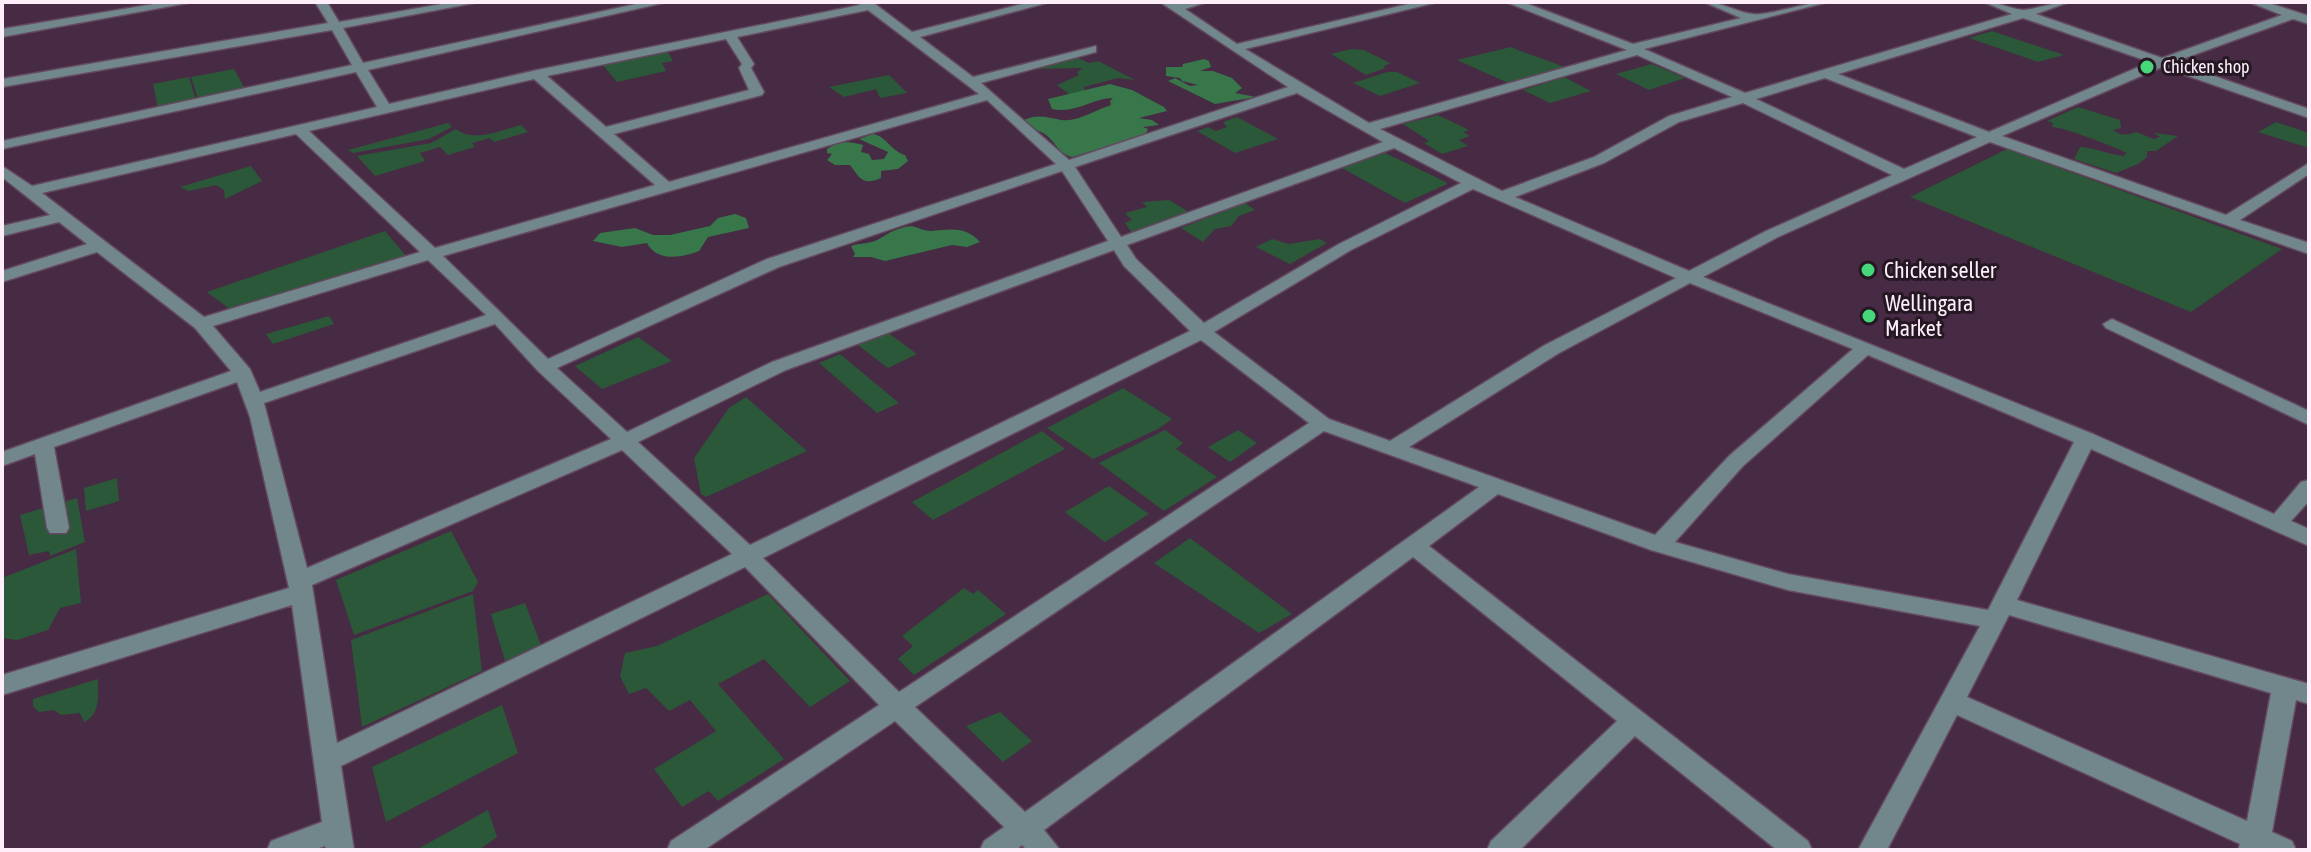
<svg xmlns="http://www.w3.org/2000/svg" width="2311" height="852" font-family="'Asap Condensed',sans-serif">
<rect width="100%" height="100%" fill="#472a43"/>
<!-- green -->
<g fill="#2b5838">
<polygon points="1992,31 2064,55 2038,62 1969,38"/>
<path d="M 1511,47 C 1529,55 1545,59 1564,67 L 1508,83 L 1457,60 Z"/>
<polygon points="1351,49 1364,50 1390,63 1384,66 1385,68 1366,75 1331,54"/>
<polygon points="667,51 673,61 662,63 666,71 617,82 602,64"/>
<polygon points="1078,58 1089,63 1098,61 1135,80 1118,78 1084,87 1085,90 1070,95 1057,85 1079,75 1077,72 1083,68 1036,69"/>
<polygon points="1652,64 1685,78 1649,90 1616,74"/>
<polygon points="234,69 245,89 198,99 191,77"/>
<polygon points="1387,72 1397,72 1420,83 1380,96 1353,83"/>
<polygon points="889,75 907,93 880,98 876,89 844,97 829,87"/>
<polygon points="189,77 196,100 158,108 153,84"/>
<polygon points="1564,77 1591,91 1550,103 1523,90"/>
<path d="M 2078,107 L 2120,120 L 2121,128 L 2113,130 C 2121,136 2128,135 2136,132 L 2154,139 L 2160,137 L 2154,133 L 2178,136 L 2156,151 L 2147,151 L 2147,157 L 2138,164 L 2116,173 L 2074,159 L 2080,147 C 2095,148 2108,154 2123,156 L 2127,153 C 2110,145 2066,128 2052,127 L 2053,123 L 2047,121 Z"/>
<polygon points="1438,115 1469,130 1463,132 1470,136 1459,140 1468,146 1442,154 1424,143 1429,141 1403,124"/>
<polygon points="1237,117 1278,139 1235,153 1197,131 1208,127 1216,131 1227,127 1223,122"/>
<polygon points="2276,122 2309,133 2309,148 2258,132"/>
<polygon points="448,123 452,127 429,139 353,153 348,150"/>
<path d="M 521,125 L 528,132 L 494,142 L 490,138 L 472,143 L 475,147 L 448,155 L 440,147 L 420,153 L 425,161 L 375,176 L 357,156 L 431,143 L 456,129 C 474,143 501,130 521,125 Z"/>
<polygon points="2007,149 2282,249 2191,312 1910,197"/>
<polygon points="1385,153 1446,182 1447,184 1405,203 1342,168"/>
<polygon points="251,166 262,181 225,199 224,190 216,185 189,191 180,187"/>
<polygon points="1169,200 1189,212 1132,233 1125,223 1132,220 1125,213 1147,207 1142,202"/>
<polygon points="1245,203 1255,210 1239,216 1231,226 1215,229 1203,242 1181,228"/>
<polygon points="385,231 407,257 231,310 207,292"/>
<polygon points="1272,239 1289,244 1319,239 1327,243 1290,264 1256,247"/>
<polygon points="329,316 334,324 273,344 266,334"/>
<polygon points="887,332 917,354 888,368 858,345"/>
<polygon points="638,337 672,361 602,389 575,366"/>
<polygon points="840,354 899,403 877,413 819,363"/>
<polygon points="1123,388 1172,419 1158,429 1093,459 1047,428"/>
<polygon points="746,397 807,451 706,497 701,494 694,458 729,408"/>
<polygon points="1165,430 1183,443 1176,449 1217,477 1164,511 1099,463"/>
<polygon points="1238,430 1257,443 1230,462 1208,447"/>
<polygon points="1042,431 1065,449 933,520 912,502"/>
<polygon points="117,478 119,501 86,511 84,488"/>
<polygon points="1109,486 1149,514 1105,542 1065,512"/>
<polygon points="77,498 85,542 50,556 49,551 29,555 20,515"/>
<polygon points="451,531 478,582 473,591 354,635 336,580"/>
<polygon points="1190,538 1292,614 1259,633 1154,563"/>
<polygon points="76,549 81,603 60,608 48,630 17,640 2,638 2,578"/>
<polygon points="964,588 973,594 978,590 1006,614 914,675 898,659 913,646 902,636"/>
<polygon points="473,594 482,671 362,727 351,640"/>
<polygon points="768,594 850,681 810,707 764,659 718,684 784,759 718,801 709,791 682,807 654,769 716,731 690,700 669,711 646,688 629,694 620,676 625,653 657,646"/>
<polygon points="525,603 541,645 505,661 491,614"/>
<path d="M 98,679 C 98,695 101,714 84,722 L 80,713 L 61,715 L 54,710 L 39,712 L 33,706 L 33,699 Z"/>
<polygon points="502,705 518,753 386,822 372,767"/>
<polygon points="1000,712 1032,741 1003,762 966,726"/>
<polygon points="488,810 497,837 479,850 416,850"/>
</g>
<!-- forest -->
<g fill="#37774a">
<polygon points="1204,59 1209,61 1211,67 1200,71 1213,71 1232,78 1242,88 1235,93 1256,97 1215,104 1168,81 1175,78 1190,86 1198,85 1182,81 1180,78 1166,76 1166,67 1182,67 1183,64"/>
<path d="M 1110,84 L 1132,90 L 1164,107 L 1167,111 L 1139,118 L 1152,120 L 1159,125 L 1143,127 L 1148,129 L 1145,135 L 1072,157 C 1056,153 1055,138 1041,132 C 1032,128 1030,129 1023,121 C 1036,113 1048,118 1061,120 C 1079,122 1095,110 1111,105 L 1110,101 L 1113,98 C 1093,98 1076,114 1052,109 L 1048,99 Z"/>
<path d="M 873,134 C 886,136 891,151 905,155 L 908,161 L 898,169 L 881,171 L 881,178 C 862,186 860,178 850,165 L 835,165 L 827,160 L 832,154 L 827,153 L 827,149 C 841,141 847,141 863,145 L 861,152 L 869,154 L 872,160 L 884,159 L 888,152 L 859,139 Z"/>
<path d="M 735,214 L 746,218 L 749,228 L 708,237 L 699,251 C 681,258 657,262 647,243 L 622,247 L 593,241 L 600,233 L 635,228 L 653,235 L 670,235 L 710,226 L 718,218 Z"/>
<path d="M 911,226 C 918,227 923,231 931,231 C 949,229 967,226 980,242 L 967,247 L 952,245 L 885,261 L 871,257 L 853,257 L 855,254 L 851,246 C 859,243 872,244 879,239 C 891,232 896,228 911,226 Z"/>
</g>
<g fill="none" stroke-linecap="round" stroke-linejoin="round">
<defs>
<g id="minor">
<polygon points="166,2 193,2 2,37 2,29"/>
<path d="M 315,2 L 327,2 L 339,22 L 453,2 L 479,2 L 343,28 L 363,63 L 645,2 L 667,2 L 368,70 L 389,104 L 537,70 L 860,5 L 858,2 L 875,4 L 912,32 L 1030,2 L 1050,2 L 920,37 L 973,77 L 1096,46 L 1096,52 L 981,83 L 1069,160 L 1288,87 L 1160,2 L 1207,2 L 1185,9 L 1237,44 L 1417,2 L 1438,2 L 1245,49 L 1369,123 L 1627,50 L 1506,2 L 1523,2 L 1633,44 L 1741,18 L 1704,2 C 1723,2 1735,12 1753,14 C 1768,16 1805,2 1828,2 L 1644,49 L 1745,93 L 2012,14 L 1984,2 C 2000,2 2010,9 2023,10 C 2033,10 2053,2 2069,2 L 2036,14 L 2162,58 L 2282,15 L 2249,2 L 2266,2 L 2309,16 L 2309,24 L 2293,19 L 2174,62 L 2309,109 L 2309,118 L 2162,67 L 2002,136 L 2226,215 L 2309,163 L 2309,174 L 2240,220 L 2309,243 L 2309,254 L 1990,142 L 1778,237 L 1703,277 L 2093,434 L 2274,514 L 2301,482 L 2309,480 L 2309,501 L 2291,521 L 2309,529 L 2309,546 L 2091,449 L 2017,600 L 2309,684 L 2309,704 L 2296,700 L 2272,832 L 2292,841 L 2296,850 L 2238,850 L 2240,844 L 1957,715 L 1887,850 L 1858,850 L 1980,626 L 1788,590 L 1651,550 L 1498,494 L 1429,546 L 1808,841 L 1812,850 L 1777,850 L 1635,736 L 1520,850 L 1487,850 L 1491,841 L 1617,721 L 1413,557 L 1044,830 L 1060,850 L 1027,850 L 1022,845 L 1016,850 L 980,850 L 984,841 L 1004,827 L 895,721 L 704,850 L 667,850 L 671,841 L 879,705 L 745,567 L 341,766 L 354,850 L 326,850 L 325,846 L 314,850 L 267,850 L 271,841 L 322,822 L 292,605 L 2,695 L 2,675 L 289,588 L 250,417 L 237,382 L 54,447 L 69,528 L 66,533 L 50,533 L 47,528 L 35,454 L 2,466 L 2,452 L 231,371 L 195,328 L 97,252 L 2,282 L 2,271 L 87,244 L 59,222 L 2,236 L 2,226 L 50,215 L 2,177 L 2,166 L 32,186 L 377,107 L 356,72 L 2,149 L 2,141 L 352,65 L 332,30 L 2,87 L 2,79 L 328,23 ZM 868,10 L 979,94 L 669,182 L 614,134 L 762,95 L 764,92 L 751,68 L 754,64 L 737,37 ZM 2023,18 L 2150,62 L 1989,132 L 1838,74 ZM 726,39 L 742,64 L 739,68 L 749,90 L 606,127 L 547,76 ZM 1637,55 L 1732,97 L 1669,116 L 1594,157 L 1502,191 L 1380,129 ZM 1825,78 L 1977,137 L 1904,169 L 1756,99 ZM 534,79 L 655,185 L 435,248 L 309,131 ZM 1297,93 L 1383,142 L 1121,237 L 1075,167 ZM 987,100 L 1056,164 L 767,259 L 548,359 L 443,256 ZM 1743,103 L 1892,175 L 1766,231 L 1689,271 L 1515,197 L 1604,163 L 1679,122 ZM 296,134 L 420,252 L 204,317 L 42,193 ZM 1394,148 L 1461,183 L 1339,244 L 1204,323 L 1136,259 L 1127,245 ZM 1062,171 L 1108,241 L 772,362 L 627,432 L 557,368 L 779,267 ZM 1473,189 L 1676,278 L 1545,345 L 1390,441 L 1329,419 L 1214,332 L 1351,250 ZM 1114,250 L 1124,266 L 1190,331 L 750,545 L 638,442 L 786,370 ZM 428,260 L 486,315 L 260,392 L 250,369 L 213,326 ZM 1690,283 L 1853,349 L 1729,456 L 1655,535 L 1409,447 L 1559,353 ZM 495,324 L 538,371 L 611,439 L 307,568 L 264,403 ZM 1201,340 L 1309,423 L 899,692 L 763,558 ZM 1868,355 L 2074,442 L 1988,610 L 1788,574 L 1675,542 L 1743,466 ZM 1324,431 L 1479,487 L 1025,812 L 915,707 ZM 622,450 L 732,554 L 337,743 L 312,585 ZM 2009,615 L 2271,693 L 2247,821 L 1967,697 Z"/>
<polygon points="2112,319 2309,411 2309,425 2106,328 2103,324"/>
</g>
</defs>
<!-- minor casing -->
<use href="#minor" stroke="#644960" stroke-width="3"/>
<!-- minor -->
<use href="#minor" fill="#71878c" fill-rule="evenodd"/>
</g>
<!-- markers -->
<g fill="#46d77a" stroke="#251823" stroke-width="3">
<circle cx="2147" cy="67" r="8"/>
<circle cx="1868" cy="270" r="8"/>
<circle cx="1869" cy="316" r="8"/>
</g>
<g text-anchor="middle" stroke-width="6" stroke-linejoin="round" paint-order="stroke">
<!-- far-poi labels -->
<g font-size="18" fill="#fdeefa" stroke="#251823" text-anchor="start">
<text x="2163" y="73">Chicken shop</text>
</g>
<!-- poi labels -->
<g font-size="22" fill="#fdeefa" stroke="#251823" text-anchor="start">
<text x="1884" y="278">Chicken seller</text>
<text x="1885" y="311">Wellingara<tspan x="1885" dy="25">Market</tspan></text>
</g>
</g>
<!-- border -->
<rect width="2311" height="852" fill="none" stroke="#fdeefa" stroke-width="8"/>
</svg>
